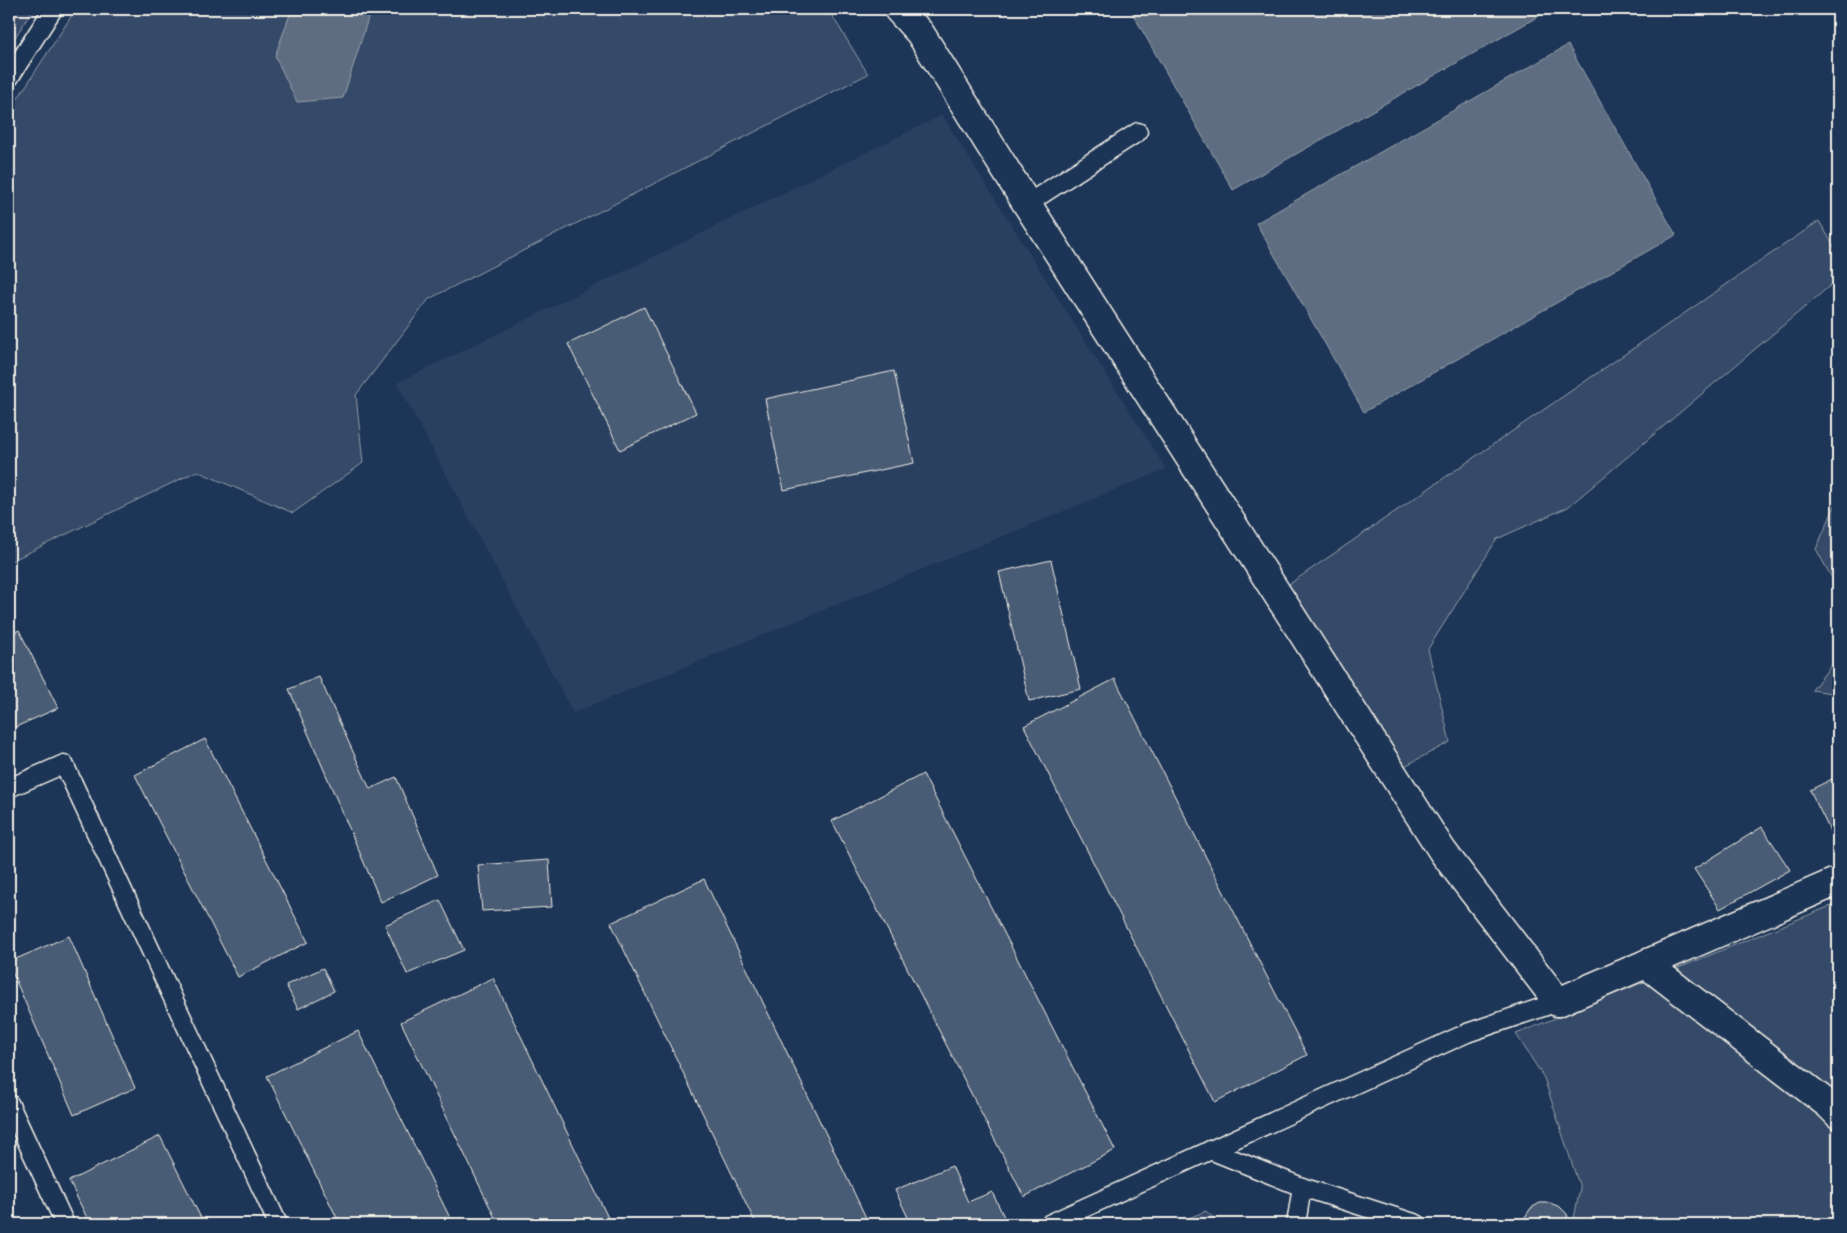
<svg xmlns="http://www.w3.org/2000/svg" width="1847" height="1233" font-family="'Playpen Sans',sans-serif">
<rect width="100%" height="100%" fill="#1d3557"/>
<filter id="ink" filterUnits="userSpaceOnUse"><feTurbulence type="fractalNoise" baseFrequency=".02" numOctaves="2"/><feDisplacementMap in="SourceGraphic" scale="10" xChannelSelector="R" yChannelSelector="G"/><feConvolveMatrix kernelMatrix="1 2 1 2 8 2 1 2 1" color-interpolation-filters="sRGB"/></filter>
<g filter="url(#ink)">
<!-- built -->
<polygon fill="#2a4060" points="942,115 1166,469 573,713 397,383"/>
<!-- green -->
<g fill="#354a67" stroke="#949ea8">
<polygon points="9,9 33,9 9,47"/>
<polygon points="76,9 828,9 868,74 429,299 356,395 363,463 293,513 197,471 9,562 9,112"/>
<polygon points="1819,221 1838,253 1838,279 1568,507 1497,539 1428,649 1450,742 1401,768 1288,585"/>
<polygon points="1838,499 1838,589 1816,549"/>
<polygon points="1838,656 1838,694 1812,690"/>
<polygon points="1838,903 1838,1224 1573,1224 1580,1188 1544,1078 1516,1034"/>
<polygon points="1206,1211 1220,1224 1174,1224"/>
</g>
<!-- water -->
<g fill="#5e6d82" stroke="#9aa2ab">
<polygon points="292,9 371,9 343,98 297,102 275,56"/>
<polygon points="1130,9 1544,9 1546,12 1233,190"/>
<polygon points="1568,45 1676,235 1364,412 1256,223"/>
</g>
<!-- building -->
<g fill="#485b74" stroke="#f4f1e8">
<polygon points="644,307 696,413 620,450 568,344"/>
<polygon points="894,371 914,463 784,490 765,399"/>
<polygon points="1051,560 1081,689 1029,701 999,572"/>
<polygon points="19,630 58,708 9,730 9,635"/>
<polygon points="319,677 370,789 396,777 438,875 381,902 289,689"/>
<polygon points="1115,679 1307,1055 1215,1102 1024,726"/>
<polygon points="205,739 308,942 238,977 135,775"/>
<polygon points="923,774 1115,1150 1024,1197 832,821"/>
<polygon points="1838,776 1838,834 1833,837 1810,790"/>
<polygon points="1762,827 1790,870 1720,909 1694,869"/>
<polygon points="549,860 552,907 482,911 478,865"/>
<polygon points="704,879 869,1224 756,1224 611,923"/>
<polygon points="440,900 464,950 407,974 385,925"/>
<polygon points="69,936 135,1088 74,1115 9,965 9,962"/>
<polygon points="323,968 334,991 298,1009 286,985"/>
<polygon points="493,978 611,1224 498,1224 401,1022"/>
<polygon points="358,1031 453,1224 340,1224 267,1076"/>
<polygon points="160,1136 204,1224 90,1224 69,1181"/>
<polygon points="952,1166 968,1202 992,1192 1007,1223 1003,1224 911,1224 895,1190"/>
<polygon points="1540,1203 1550,1203 1560,1207 1567,1214 1569,1224 1523,1224 1525,1217 1531,1208"/>
</g>
<g fill="none" stroke-linecap="round" stroke-linejoin="round">
<defs>
<g id="lane">
<polyline points="9,78 53,9"/>
<polyline points="1027,204 1138,132"/>
<polyline points="9,788 64,764 278,1224"/>
<polyline points="9,1103 65,1224"/>
<polyline points="1210,1150 1302,1187 1417,1224"/>
<polyline points="1049,1224 1467,1033 1558,1002"/>
<polyline points="1296,1224 1302,1187"/>
</g>
<g id="street">
<polyline points="1646,964 1829,1105 1838,1114"/>
<polyline points="1558,1002 1838,881"/>
</g>
<polyline id="secondary" points="898,9 920,33 1027,204 1443,852 1558,1002"/>
</defs>
<!-- lane casing -->
<use href="#lane" stroke="#f4f1e8" stroke-width="21"/>
<!-- street casing -->
<use href="#street" stroke="#f4f1e8" stroke-width="31"/>
<!-- secondary casing -->
<use href="#secondary" stroke="#f4f1e8" stroke-width="31"/>
<!-- lane -->
<use href="#lane" stroke="#1d3557" stroke-width="18"/>
<!-- street -->
<use href="#street" stroke="#1d3557" stroke-width="28"/>
<!-- secondary -->
<use href="#secondary" stroke="#1d3557" stroke-width="28"/>
</g>
</g>
<!-- margin -->
<rect width="1847" height="1233" fill="none" stroke="#1d3557" stroke-width="30"/>
<rect x="15" y="15" width="1817" height="1203" fill="none" stroke="#f4f1e8" stroke-width="2" filter="url(#ink)"/>
</svg>
